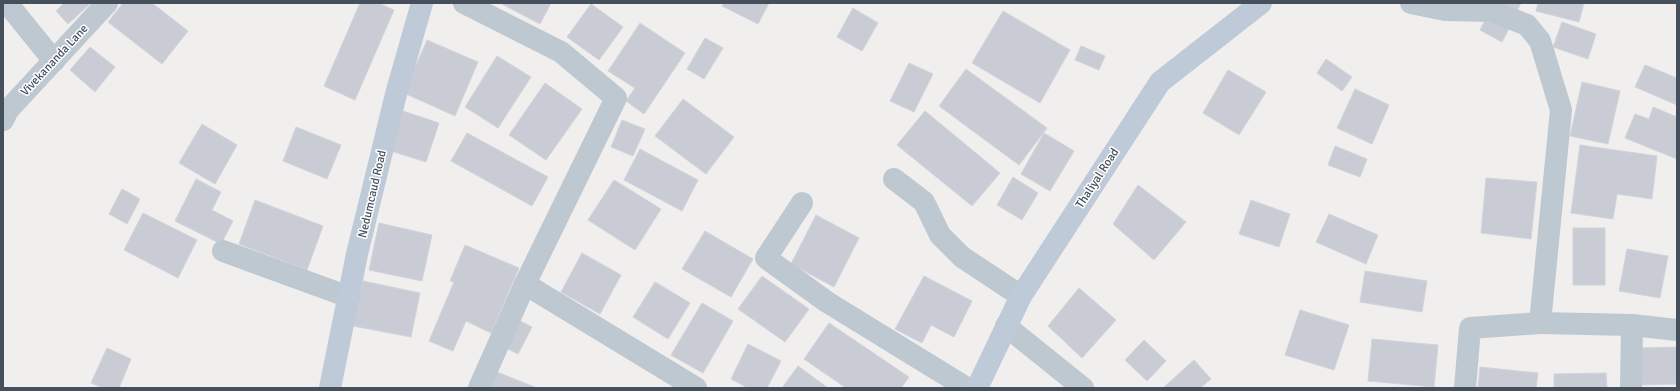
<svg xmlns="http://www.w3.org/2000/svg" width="1680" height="391" font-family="Signika,sans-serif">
<rect width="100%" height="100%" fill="#f1eeee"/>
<!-- building -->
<g fill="#c9ccd4" stroke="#d1d4da">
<polygon points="64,3 91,3 68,24 56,11"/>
<polygon points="123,3 152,3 188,31 162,64 108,22"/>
<polygon points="360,3 378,3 394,10 355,100 324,86"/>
<polygon points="500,3 551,3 540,24"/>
<polygon points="724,3 769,3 758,24 722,6"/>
<polygon points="1498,3 1521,3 1517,11"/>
<polygon points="1538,3 1584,3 1579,22 1536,11"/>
<polygon points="591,4 623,27 599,60 567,37"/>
<polygon points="853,8 878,23 862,51 837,37"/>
<polygon points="1003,11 1070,50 1040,103 972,63"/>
<polygon points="1489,13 1511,25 1502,42 1480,30"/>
<polygon points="1562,22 1596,34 1588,59 1553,47"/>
<polygon points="640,23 685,53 644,114 626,101 635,88 608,71"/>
<polygon points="705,38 723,48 704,79 687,69"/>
<polygon points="427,40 478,62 455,116 404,93"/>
<polygon points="1081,46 1105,56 1099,70 1075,60"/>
<polygon points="90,47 115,67 95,92 70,70"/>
<polygon points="497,56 531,77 498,128 465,107"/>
<polygon points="1326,59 1352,77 1342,91 1317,73"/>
<polygon points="909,63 933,74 914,112 890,101"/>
<polygon points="1645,65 1677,78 1677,105 1635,87"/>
<polygon points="966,69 1047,128 1019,165 939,106"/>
<polygon points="1228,70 1266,92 1239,135 1203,113"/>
<polygon points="1582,82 1620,91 1608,144 1570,136"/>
<polygon points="545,83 582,109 546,160 509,135"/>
<polygon points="1355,89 1389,105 1372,144 1337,128"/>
<polygon points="683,99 734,137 706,174 655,136"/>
<polygon points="1653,107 1677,117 1677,159 1625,138 1635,114 1649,119"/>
<polygon points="403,111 439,123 426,162 391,151"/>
<polygon points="925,111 1000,173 972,206 897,145"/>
<polygon points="622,120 645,129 633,156 611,147"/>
<polygon points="202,124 237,145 215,184 179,163"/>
<polygon points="296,127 341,145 327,179 283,161"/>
<polygon points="467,133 548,177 532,206 451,161"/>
<polygon points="1044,133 1074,151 1050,191 1021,174"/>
<polygon points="1580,145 1657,156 1652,199 1617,194 1613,219 1571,213"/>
<polygon points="1335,146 1367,159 1360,177 1328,165"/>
<polygon points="640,149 698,180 682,211 624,180"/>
<polygon points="1013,177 1038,193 1022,220 997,205"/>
<polygon points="1486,178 1537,182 1531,239 1481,233"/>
<polygon points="196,179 221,192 212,210 233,221 221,244 175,221"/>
<polygon points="614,180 661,209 635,250 588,220"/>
<polygon points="1138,185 1186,222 1154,260 1113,224"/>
<polygon points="122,189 140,199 127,224 109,214"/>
<polygon points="255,200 323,226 307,270 239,244"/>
<polygon points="1251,200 1290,214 1279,247 1239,234"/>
<polygon points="143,213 197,240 178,278 124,250"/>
<polygon points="1329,214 1378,235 1366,264 1316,242"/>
<polygon points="816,215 859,238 834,287 791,264"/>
<polygon points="379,223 432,235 422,281 369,270"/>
<rect x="1573" y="228" width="32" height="57"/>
<polygon points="705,231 753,259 731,297 682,269"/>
<polygon points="465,245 519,268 491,333 466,321 453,351 429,341 454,282 450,281"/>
<polygon points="1627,249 1668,256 1660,298 1619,291"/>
<polygon points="582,253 621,275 600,314 561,292"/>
<polygon points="1365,271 1427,281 1422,312 1360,302"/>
<polygon points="762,276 809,309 785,342 738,309"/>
<polygon points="924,276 972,301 954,337 931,325 922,343 895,329"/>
<polygon points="363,281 420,293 411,337 353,326"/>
<polygon points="655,282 690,303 668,339 633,317"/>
<polygon points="1079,288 1116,320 1082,358 1048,326"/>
<polygon points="702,303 733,321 703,373 671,355"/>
<polygon points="1300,310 1349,325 1334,370 1285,355"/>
<polygon points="514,318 532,327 518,354 500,345"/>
<polygon points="829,323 909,377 901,388 846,388 804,359"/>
<polygon points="1372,339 1438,345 1434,387 1368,381"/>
<polygon points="1144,340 1166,361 1147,381 1125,360"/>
<polygon points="748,344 781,361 767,388 748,388 731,379"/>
<polygon points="1677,347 1677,384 1640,385 1639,348"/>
<polygon points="107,348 131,359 119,388 103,388 91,383"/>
<polygon points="1194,360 1211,379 1200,388 1163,388"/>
<polygon points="798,366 828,388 782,388"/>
<polygon points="1480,367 1538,373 1536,388 1478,388"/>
<polygon points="497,372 537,388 490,388"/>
<polygon points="1606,373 1607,388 1554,388 1554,374"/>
</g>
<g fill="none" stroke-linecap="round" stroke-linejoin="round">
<!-- street -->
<g stroke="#bec8d1" stroke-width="22">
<polyline points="7,3 54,61"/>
<polyline points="464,3 561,52 616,98 525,284 479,388"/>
<polyline points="1411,3 1445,10 1492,11 1527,25 1540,41 1561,110 1540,323 1470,328 1465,388"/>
<polyline points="3,120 8,110 107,3"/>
<polyline points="894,179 924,202 940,235 962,257 1021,296"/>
<polyline points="802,203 766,258 827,302 967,388"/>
<polyline points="223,251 349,297"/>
<polyline points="525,284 696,388"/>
<polyline points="1540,323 1632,325 1677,330"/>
<polyline points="1006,326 1083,388"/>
<polyline points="1631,388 1632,325"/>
</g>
<!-- secondary -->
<g stroke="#bfcad8" stroke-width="22">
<polyline points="330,388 357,254 396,94 422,3"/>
<polyline points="977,388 1021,296 1160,82 1261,3"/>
</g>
</g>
<g text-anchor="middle" stroke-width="3" stroke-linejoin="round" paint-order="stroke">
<!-- street labels -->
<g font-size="12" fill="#45505c" stroke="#fff">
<text transform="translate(54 60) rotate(-47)" y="4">Vivekananda Lane</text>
<text transform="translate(1097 178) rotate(-57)" y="4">Thaliyal Road</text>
<text transform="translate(372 194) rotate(-77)" y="4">Nedumcaud Road</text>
</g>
</g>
<!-- border -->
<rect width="1680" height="391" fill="none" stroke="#45505c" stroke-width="8"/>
</svg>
